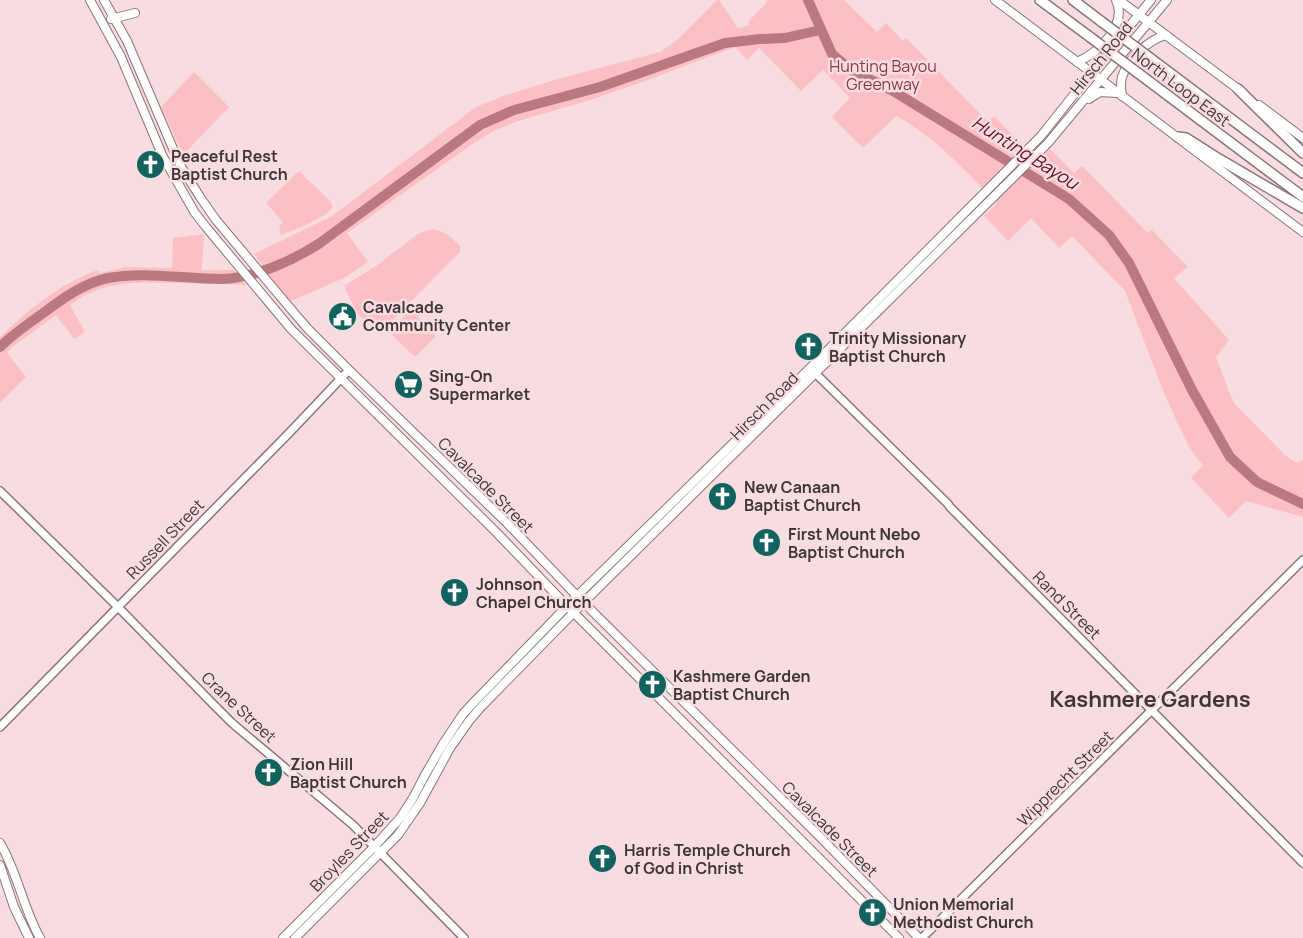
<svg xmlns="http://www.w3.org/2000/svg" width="1303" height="938" font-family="Manrope,sans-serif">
<rect width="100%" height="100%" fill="#f8dde0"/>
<!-- green -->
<g fill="#fdbfc6">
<path d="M 717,0 L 719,0 L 738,28 L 750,25 L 748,22 L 767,2 L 766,0 L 844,0 L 877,32 L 886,23 L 903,41 L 906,38 L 988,122 L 994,116 L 1038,160 L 1050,149 L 1074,173 L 1082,166 L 1147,232 L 1152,230 L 1188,267 L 1174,278 L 1229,340 L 1216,357 L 1231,397 L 1235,404 L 1286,456 L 1297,463 L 1303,460 L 1303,517 L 1246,501 L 1229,518 L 1191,478 L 1203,465 L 1196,457 L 1189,447 L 1177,422 L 1162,388 L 1125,291 L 1072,236 L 1059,248 L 1031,218 L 1008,241 L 984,216 L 997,203 C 965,171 936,137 896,116 L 863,148 L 832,117 L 850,98 L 823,70 L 801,91 L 759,48 L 747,60 L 735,47 L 645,81 L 590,100 L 518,121 L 495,130 L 474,143 L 347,233 L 368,262 L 344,278 L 291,301 L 288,300 L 258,260 L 254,254 L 332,216 L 476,107 L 503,96 L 554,80 L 660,52 L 677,40 Z"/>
<polygon points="194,72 229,107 183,155 161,107"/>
<path d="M 299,171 L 331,202 L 333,207 C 322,220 296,229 281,235 L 279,226 L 283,222 L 266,203 Z"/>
<path d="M 433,229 C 445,231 452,238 460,246 L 460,252 L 379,334 L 357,313 L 344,286 L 376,266 L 418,234 L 426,231 Z"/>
<path d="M 204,234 L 202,270 L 234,270 L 246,285 C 223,284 200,284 176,283 C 135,283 105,279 70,305 L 85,332 L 74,339 L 56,315 L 11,348 L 7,353 L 26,377 L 0,403 L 0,337 C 28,310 61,283 98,270 L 100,273 L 125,267 L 172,268 L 173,238 Z"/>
<polygon points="411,309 436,336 415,357 389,332"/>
</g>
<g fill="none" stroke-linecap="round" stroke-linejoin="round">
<!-- river -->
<g stroke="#ba7981" stroke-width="10">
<polyline points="808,0 832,54 851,70 893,91 1069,199 1109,235 1129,263 1192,390 1230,457 1257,482 1303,504"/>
<path d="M 0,347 C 10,337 21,329 32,321 C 55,305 79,284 108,278 C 145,271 184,279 222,279 C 255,278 294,260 320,243 L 480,125 L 514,110 L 600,87 L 725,43 L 760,39 L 785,38 L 820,30"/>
</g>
<defs>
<g id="tertiary">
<polyline points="812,370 948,504 950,507 1303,863"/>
<polyline points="0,491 118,607 212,703 232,723 353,825 464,938"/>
<polyline points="0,727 291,431 349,370"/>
<polyline points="922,938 1303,560"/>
</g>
<g id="secondary">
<polyline points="90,0 121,57 163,157 195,213 206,227 291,329 496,532 567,606 899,938"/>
<polyline points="104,0 127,41 180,165 200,197 216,220 290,308 308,329 349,370 507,523 577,596 820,837 919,938"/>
<polyline points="995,0 1303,232"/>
<polyline points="1119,0 1242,92"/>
<polyline points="111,19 135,13"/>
<path d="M 1077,62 C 1098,53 1128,25 1116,0"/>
<path d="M 1122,96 C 1121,89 1120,84 1122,77 C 1128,59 1148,40 1166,35"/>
<polyline points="1089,99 1100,92 1117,93"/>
<polyline points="1259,105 1303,138"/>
<path d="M 0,843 C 18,873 23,908 40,938"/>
<polyline points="0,865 14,907 29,938"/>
<polyline points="283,938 374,847 401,817 413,798 425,775 443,744 463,714 475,701 577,596 810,368 1041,136 1091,73 1151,0"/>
<polyline points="295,938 398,835 420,803 450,748 469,721 481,707 583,603 1048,143 1167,0"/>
</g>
<g id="motorway">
<polyline points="1040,0 1090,37"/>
<polyline points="1073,0 1102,22"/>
<polyline points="1150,58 1303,173"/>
<polyline points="1138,73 1303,197"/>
<polyline points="1238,89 1303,153"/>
<polyline points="1178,137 1186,138 1219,159 1303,208"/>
</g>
</defs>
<!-- tertiary casing -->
<use href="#tertiary" stroke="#8b7476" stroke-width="10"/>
<!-- secondary casing -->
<use href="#secondary" stroke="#8b7476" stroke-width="10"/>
<!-- motorway casing -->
<use href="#motorway" stroke="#8b7476" stroke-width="12"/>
<!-- tertiary -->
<use href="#tertiary" stroke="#fff" stroke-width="7"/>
<!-- secondary -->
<use href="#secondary" stroke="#fff" stroke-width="8"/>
<!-- motorway -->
<use href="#motorway" stroke="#fff" stroke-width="9"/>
<defs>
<g id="motorway-bridge">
<polyline points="1102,22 1150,58"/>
<polyline points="1090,37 1138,73"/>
</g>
</defs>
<!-- motorway-bridge casing -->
<use href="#motorway-bridge" stroke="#8b7476" stroke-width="12" stroke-linecap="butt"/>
<!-- motorway-bridge -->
<use href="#motorway-bridge" stroke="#fff" stroke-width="9"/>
</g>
<!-- icons -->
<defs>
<symbol id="church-disc" viewBox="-11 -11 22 22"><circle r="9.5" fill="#12625f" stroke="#f8dde0"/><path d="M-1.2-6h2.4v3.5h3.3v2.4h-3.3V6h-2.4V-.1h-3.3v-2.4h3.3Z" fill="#fff"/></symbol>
<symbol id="civic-disc" viewBox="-11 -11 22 22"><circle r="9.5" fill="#12625f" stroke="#f8dde0"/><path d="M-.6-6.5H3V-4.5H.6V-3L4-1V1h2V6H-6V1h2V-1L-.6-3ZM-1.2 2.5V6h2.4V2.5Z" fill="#fff"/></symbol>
<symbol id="supermarket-disc" viewBox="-11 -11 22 22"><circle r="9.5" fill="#12625f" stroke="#f8dde0"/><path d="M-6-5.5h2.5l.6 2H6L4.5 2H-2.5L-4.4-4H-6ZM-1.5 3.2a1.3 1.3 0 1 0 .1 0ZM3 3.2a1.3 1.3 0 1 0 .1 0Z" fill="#fff"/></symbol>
</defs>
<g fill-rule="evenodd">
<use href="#church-disc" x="134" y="148" width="33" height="33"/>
<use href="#civic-disc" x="326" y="300" width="33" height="33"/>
<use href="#church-disc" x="792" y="330" width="33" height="33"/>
<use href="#supermarket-disc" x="392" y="368" width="33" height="33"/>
<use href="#church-disc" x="706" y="480" width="33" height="33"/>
<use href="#church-disc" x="750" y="526" width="33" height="33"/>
<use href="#church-disc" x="438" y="576" width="33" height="33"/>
<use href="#church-disc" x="636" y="668" width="33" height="33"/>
<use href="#church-disc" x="252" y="756" width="33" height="33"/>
<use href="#church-disc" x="586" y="842" width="33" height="33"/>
<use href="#church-disc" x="856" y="896" width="33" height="33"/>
</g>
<g text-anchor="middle" stroke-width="5" stroke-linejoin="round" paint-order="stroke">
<!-- street labels -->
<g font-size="16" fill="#403637" stroke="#f8dde0">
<text transform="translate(1101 58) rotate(-51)" y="6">Hirsch Road</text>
<text transform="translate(1181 87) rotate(37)" y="6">North Loop East</text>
<text transform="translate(764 406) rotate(-45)" y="6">Hirsch Road</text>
<text transform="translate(486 485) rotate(45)" y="6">Cavalcade Street</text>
<text transform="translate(165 539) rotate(-46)" y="6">Russell Street</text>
<text transform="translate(1067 605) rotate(45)" y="6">Rand Street</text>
<text transform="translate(239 707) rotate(43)" y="6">Crane Street</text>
<text transform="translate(1065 778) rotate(-45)" y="6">Wipprecht Street</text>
<text transform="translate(830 829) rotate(45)" y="6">Cavalcade Street</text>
<text transform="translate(349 851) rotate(-46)" y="6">Broyles Street</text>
</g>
<!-- park labels -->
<g font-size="16" fill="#8a3848" stroke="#f8dde0">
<text x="883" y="72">Hunting Bayou<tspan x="883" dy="18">Greenway</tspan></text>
</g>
<!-- poi labels -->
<g font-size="16" font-weight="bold" fill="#403637" stroke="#f8dde0" text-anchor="start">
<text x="171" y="162">Peaceful Rest<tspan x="171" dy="18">Baptist Church</tspan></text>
<text x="363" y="313">Cavalcade<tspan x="363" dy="18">Community Center</tspan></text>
<text x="829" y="344">Trinity Missionary<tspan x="829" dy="18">Baptist Church</tspan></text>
<text x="429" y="382">Sing-On<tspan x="429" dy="18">Supermarket</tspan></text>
<text x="744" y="493">New Canaan<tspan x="744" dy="18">Baptist Church</tspan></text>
<text x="788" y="540">First Mount Nebo<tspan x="788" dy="18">Baptist Church</tspan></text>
<text x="476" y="590">Johnson<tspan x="476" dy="18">Chapel Church</tspan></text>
<text x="673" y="682">Kashmere Garden<tspan x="673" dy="18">Baptist Church</tspan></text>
<text x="290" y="770">Zion Hill<tspan x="290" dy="18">Baptist Church</tspan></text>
<text x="624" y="856">Harris Temple Church<tspan x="624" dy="18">of God in Christ</tspan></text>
<text x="893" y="910">Union Memorial<tspan x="893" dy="18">Methodist Church</tspan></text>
</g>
<!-- water labels -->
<g font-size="18" font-style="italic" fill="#601025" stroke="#f8dde0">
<text transform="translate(1025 153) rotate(32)" y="6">Hunting Bayou</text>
</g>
<!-- district labels -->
<g font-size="22" font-weight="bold" fill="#403637" stroke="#f8dde0">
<text x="1150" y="707">Kashmere Gardens</text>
</g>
</g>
</svg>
